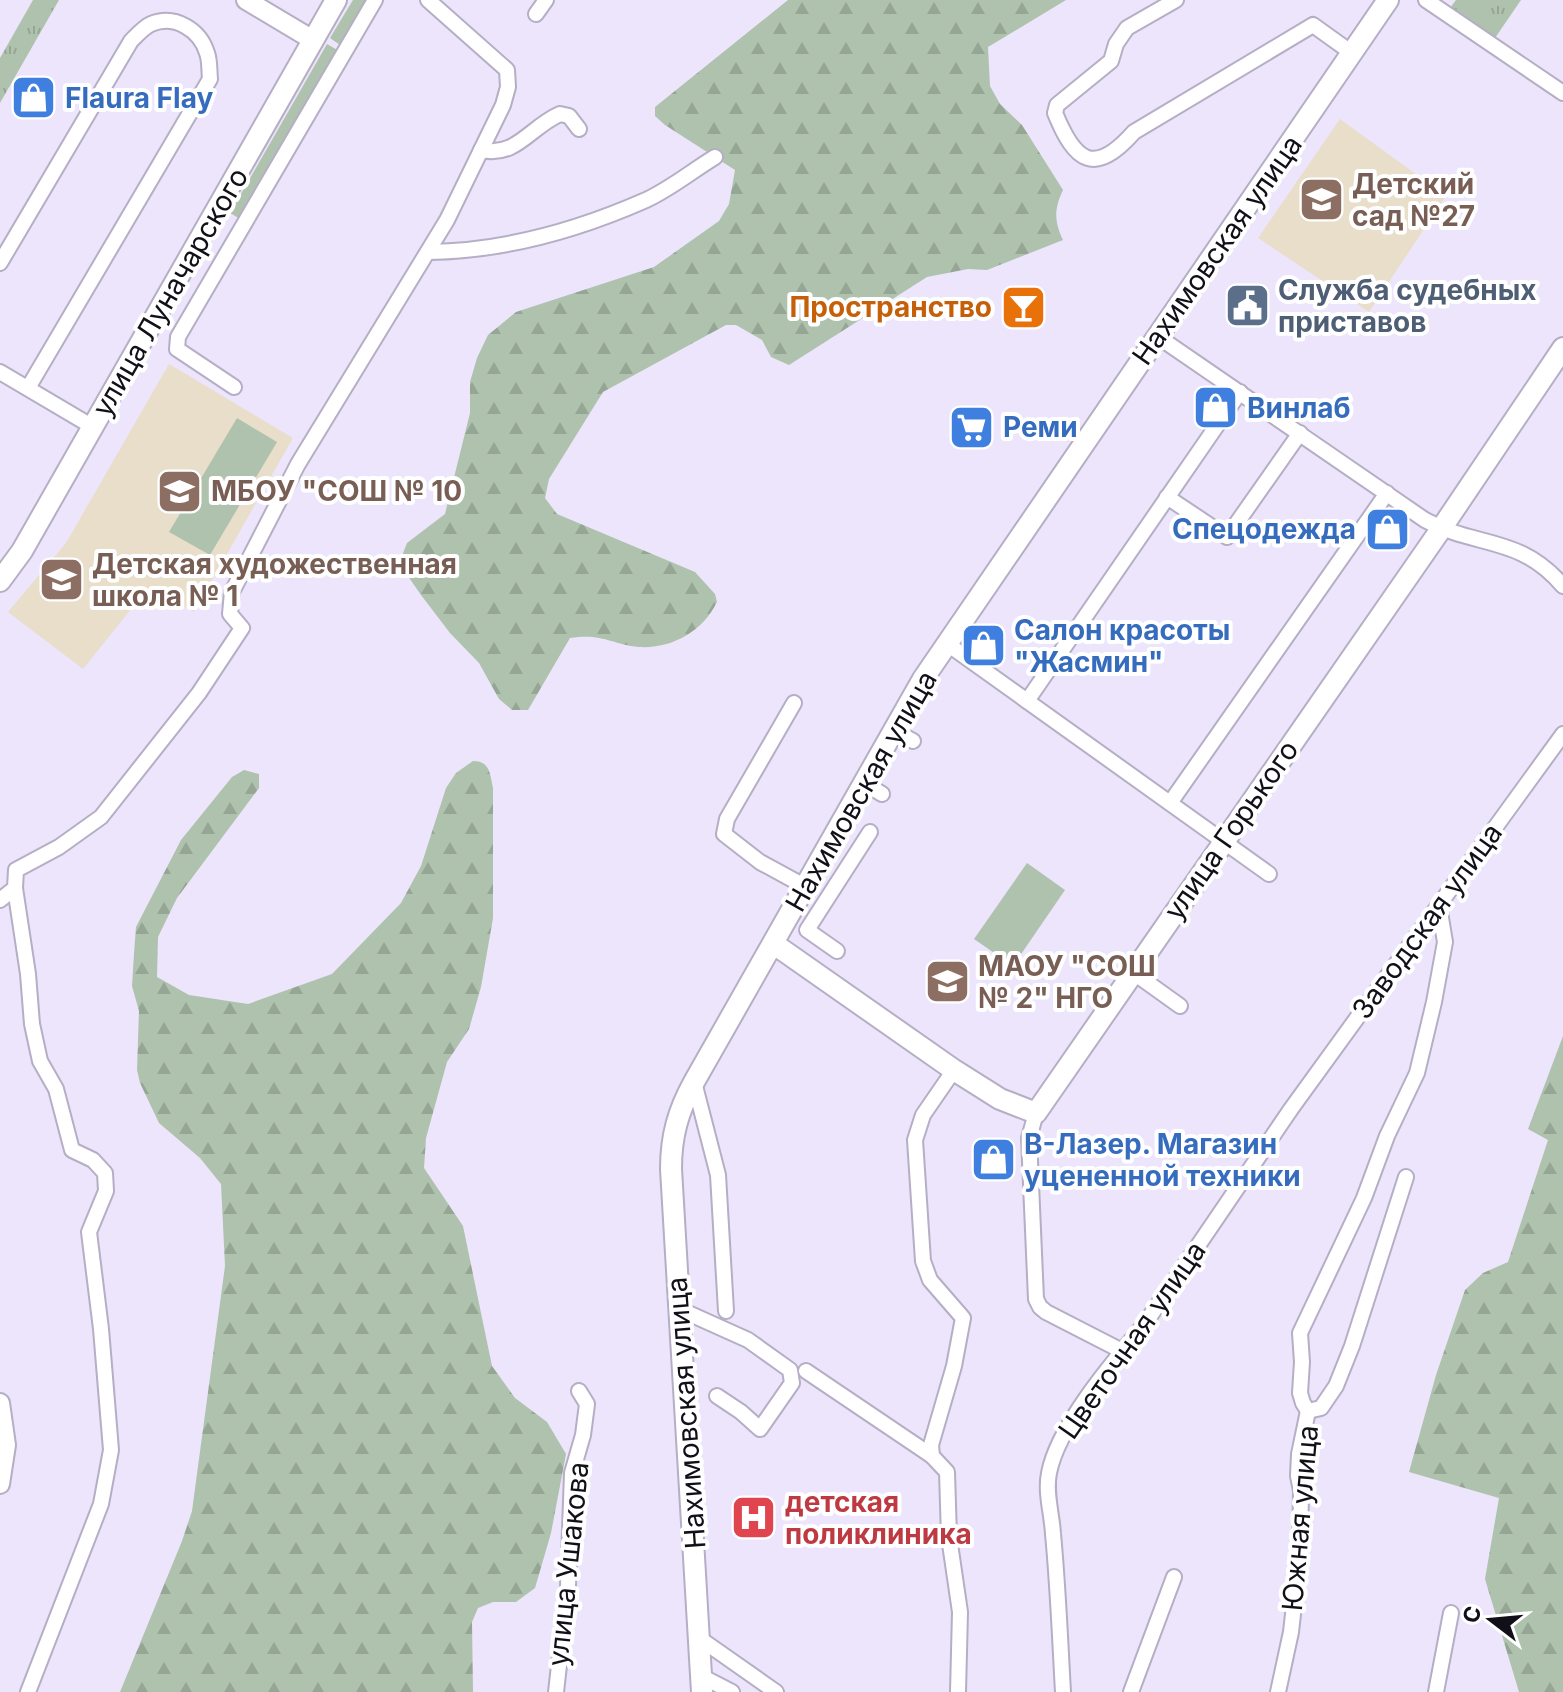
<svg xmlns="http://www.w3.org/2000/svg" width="1563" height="1692" font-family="Inter,sans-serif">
<defs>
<pattern id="forest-firs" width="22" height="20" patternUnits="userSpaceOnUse" patternTransform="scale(2)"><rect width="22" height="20" fill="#aec2ad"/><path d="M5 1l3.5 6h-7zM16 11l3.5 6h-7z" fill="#95a694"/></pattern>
<pattern id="park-tufts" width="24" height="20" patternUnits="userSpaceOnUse" patternTransform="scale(2)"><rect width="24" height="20" fill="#aec2ad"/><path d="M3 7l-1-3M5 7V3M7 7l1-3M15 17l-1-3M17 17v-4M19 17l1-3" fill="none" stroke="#95a694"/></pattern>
</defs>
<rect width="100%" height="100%" fill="#ece5fc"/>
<!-- education -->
<g fill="#e9deca">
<polygon points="1340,119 1446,196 1369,312 1258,238"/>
<polygon points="169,364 293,438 194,612 152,587 144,593 83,669 8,612 66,543"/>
</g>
<!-- green -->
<g fill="#aec2ad">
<polygon points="353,0 370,0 343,47 330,38"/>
<polygon points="327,44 339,51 242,220 230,213"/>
<polygon points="237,418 277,442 210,555 169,532"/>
<polygon points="1027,863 1065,890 1013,966 974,939"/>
</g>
<!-- forest -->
<g fill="url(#forest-firs)">
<path d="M 788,0 L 1066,0 L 988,47 L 990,86 L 1000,104 L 1022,125 L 1063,190 C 1054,209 1054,221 1063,240 L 987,270 L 968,269 L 927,277 L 789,365 L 771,357 L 762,340 L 736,325 L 726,325 L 603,392 L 549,479 L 545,498 L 557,514 L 695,572 L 715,594 L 717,602 C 703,631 672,649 639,647 C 611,644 602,633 570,638 L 528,710 L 512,710 L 499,699 L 479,663 L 450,633 L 421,595 L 403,569 L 402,556 L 407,543 L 445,514 L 470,413 L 470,382 L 477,358 L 488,335 L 516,312 L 654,267 L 719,221 L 729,204 L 735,170 L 665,125 L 655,116 L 655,107 Z"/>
<path d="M 473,761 C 490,761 490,774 493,788 L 493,918 L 481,987 L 469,1029 L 447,1062 L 426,1138 L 424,1168 L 463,1226 L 492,1366 L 515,1398 L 547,1422 L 566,1454 L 551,1533 L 535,1588 L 516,1602 L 493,1602 L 478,1608 L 472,1622 L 473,1692 L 120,1692 L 182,1541 L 192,1511 L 225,1266 L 221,1184 L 200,1158 L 159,1123 L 140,1083 L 137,1070 L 139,1011 L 132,986 L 134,954 L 136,927 L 181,840 L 232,777 L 244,770 L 259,774 L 259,788 L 177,898 L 158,937 L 157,977 L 189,995 L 248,1004 L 332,974 L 401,903 L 421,866 L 446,788 L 456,773 Z"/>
<polygon points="1563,1036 1563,1692 1519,1692 1485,1579 1499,1498 1409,1472 1436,1375 1465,1290 1483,1273 1508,1262 1548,1140 1528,1129"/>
</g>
<!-- park -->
<g fill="url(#park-tufts)">
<polygon points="33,0 59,0 0,103 0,58"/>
<polygon points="1456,0 1521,0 1495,38 1450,8"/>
</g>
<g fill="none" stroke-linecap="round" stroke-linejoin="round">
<defs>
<g id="minor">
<path d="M 1176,0 L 1127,28 L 1116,44 L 1111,61 L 1057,105 L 1055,113 C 1075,162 1094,177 1134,132 L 1313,25 L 1352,53"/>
<polyline points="1426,0 1563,93"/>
<polyline points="536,14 546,0"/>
<path d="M 481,150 C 516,158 530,127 560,114 L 569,116 L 579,129"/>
<path d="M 429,252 C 503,251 578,230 646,200 C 670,189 692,171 715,157"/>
<path d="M 0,263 L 131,41 C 137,35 144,27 151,24 C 175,14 200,30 207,53 C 210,61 209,70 210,79 L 28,388"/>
<path d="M 1157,336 L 1425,520 C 1476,548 1520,535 1563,586"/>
<polyline points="0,372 93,427"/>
<polyline points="234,387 177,349 178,337 375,0"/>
<polyline points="1167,497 1227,537 1300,433"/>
<polyline points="946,643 1269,874"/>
<polyline points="1027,701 1240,392"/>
<polyline points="794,703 727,819 724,834 760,862 806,887"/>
<polyline points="894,731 913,741"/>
<polyline points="864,783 882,794"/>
<polyline points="1170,803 1387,493"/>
<polyline points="15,888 28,974 32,1024 40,1061 56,1089 72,1150 93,1160 105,1173 106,1191 89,1232 101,1329 111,1450 101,1504 28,1692"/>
<polyline points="0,900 15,888 16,870 59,847 101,817 199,693 242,628 230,614 232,592 298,464 447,220 503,105 508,87 507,70 428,0"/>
<polyline points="837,951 807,930 870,832"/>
<polyline points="1134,973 1180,1006"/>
<polyline points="954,1070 923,1115 915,1140 923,1261 930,1280 963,1318 954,1366 931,1445 932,1456 947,1472 949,1537 960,1612 958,1692"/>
<polyline points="694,1082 718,1175 726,1311"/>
<polyline points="1036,1113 1029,1138 1036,1299 1040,1307 1046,1312 1122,1351"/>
<polyline points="679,1309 748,1340 790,1370 792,1383 760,1429 741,1412 717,1396"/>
<polyline points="806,1371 932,1456"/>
<polyline points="1308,1411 1303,1403 1300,1393 1302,1362 1300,1333 1364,1198 1387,1136 1417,1073 1434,1002 1445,942 1439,906"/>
<polyline points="1308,1411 1321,1408 1336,1386 1352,1346 1406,1177"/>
<polyline points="699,1638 776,1692"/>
<polyline points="701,1676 732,1692"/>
<polyline points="556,1692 568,1586 572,1473 583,1435 587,1404 579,1391"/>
<path d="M 1063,1692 C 1060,1639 1058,1586 1053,1534 C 1052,1514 1045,1493 1049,1473 C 1058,1426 1113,1362 1144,1325 L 1291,1109 L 1563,734"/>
<polyline points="1131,1692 1174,1577"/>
<polyline points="1278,1692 1291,1632 1300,1552 1301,1491 1298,1476 1299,1454 1308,1411"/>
<polyline points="1436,1692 1451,1613"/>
</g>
<g id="tertiary">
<polyline points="246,0 313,40"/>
<polyline points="0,1403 6,1445 0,1484"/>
</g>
<g id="secondary">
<polyline points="0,581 22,551 336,0"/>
<polyline points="774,944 954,1070 1000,1099 1036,1113 1441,529 1563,348"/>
<path d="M 702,1692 L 671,1169 C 671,1136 678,1111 694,1082 L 923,679 L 1388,0"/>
</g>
</defs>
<!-- minor casing -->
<use href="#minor" stroke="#b5aec4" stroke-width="18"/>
<!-- tertiary casing -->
<use href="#tertiary" stroke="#b5aec4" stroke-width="22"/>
<!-- secondary casing -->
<use href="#secondary" stroke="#b5aec4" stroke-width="24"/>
<!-- minor -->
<use href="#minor" stroke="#fff" stroke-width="14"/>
<!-- tertiary -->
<use href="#tertiary" stroke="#fff" stroke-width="18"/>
<!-- secondary -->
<use href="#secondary" stroke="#fff" stroke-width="20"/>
</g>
<!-- icons -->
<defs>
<symbol id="shop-square" viewBox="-11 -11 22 22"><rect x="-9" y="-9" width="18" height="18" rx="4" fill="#3f7fe0" stroke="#fff"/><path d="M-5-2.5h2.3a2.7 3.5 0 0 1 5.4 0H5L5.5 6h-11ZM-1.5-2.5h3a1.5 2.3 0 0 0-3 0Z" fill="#fff"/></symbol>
<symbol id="school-square" viewBox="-11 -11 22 22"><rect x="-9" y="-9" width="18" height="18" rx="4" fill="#8d6e63" stroke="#fff"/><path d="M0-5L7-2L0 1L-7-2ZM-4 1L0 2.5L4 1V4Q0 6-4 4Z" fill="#fff"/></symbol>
<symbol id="civic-square" viewBox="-11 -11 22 22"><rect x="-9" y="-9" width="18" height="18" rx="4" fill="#5c6f8a" stroke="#fff"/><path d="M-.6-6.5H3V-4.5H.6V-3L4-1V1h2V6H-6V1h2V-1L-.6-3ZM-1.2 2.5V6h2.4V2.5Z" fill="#fff"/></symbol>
<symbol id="bar-square" viewBox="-11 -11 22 22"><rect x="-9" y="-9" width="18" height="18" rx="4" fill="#e8710a" stroke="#fff"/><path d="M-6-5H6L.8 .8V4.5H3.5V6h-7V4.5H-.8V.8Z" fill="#fff"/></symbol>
<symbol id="supermarket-square" viewBox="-11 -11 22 22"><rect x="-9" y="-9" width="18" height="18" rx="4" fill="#3f7fe0" stroke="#fff"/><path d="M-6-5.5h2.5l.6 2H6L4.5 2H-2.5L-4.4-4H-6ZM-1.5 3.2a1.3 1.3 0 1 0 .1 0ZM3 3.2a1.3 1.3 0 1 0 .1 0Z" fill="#fff"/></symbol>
<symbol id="hospital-square" viewBox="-11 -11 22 22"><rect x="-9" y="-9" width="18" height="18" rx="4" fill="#e0444e" stroke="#fff"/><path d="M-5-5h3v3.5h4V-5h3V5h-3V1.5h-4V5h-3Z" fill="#fff"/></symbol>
</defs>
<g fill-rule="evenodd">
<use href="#shop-square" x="8" y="72" width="51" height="51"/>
<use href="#school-square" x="1296" y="174" width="51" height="51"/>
<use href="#civic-square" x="1222" y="280" width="51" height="51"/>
<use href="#bar-square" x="998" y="282" width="51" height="51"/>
<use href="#shop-square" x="1190" y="382" width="51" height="51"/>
<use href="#supermarket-square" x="946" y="402" width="51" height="51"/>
<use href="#school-square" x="154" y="466" width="51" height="51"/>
<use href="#shop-square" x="1362" y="504" width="51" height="51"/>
<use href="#school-square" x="36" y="554" width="51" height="51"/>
<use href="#shop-square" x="958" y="620" width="51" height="51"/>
<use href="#school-square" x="922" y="956" width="51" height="51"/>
<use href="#shop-square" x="968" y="1134" width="51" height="51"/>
<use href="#hospital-square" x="728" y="1492" width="51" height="51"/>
</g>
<g text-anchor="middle" stroke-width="8" stroke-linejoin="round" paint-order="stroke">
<!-- shop labels -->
<g font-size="28" font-weight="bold" fill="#366cbe" stroke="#fff" text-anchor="start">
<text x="65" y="108">Flaura Flay</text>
<text x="1247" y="418">Винлаб</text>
<text x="1003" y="437">Реми</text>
<text x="1356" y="539" text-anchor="end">Спецодежда</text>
<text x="1014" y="640">Салон красоты<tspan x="1014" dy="32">"Жасмин"</tspan></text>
<text x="1024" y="1154">В-Лазер. Магазин<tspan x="1024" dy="32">уцененной техники</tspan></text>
</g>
<!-- education labels -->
<g font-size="28" font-weight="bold" fill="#785e54" stroke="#fff" text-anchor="start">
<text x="1352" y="194">Детский<tspan x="1352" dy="32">сад №27</tspan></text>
<text x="211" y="501">МБОУ "СОШ № 10</text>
<text x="92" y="574">Детская художественная<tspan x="92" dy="32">школа № 1</tspan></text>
<text x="978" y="976">МАОУ "СОШ<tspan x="978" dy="32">№ 2" НГО</tspan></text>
</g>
<!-- street labels -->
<g font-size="28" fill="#110f17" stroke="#fff">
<text transform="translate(1217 250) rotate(-55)" y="10">Нахимовская улица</text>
<text transform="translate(170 292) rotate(-60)" y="10">улица Луначарского</text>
<text transform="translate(861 791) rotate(-60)" y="10">Нахимовская улица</text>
<text transform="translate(1231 830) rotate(-55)" y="10">улица Горького</text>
<text transform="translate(1427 921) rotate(-54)" y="10">Заводская улица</text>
<text transform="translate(1132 1340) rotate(-55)" y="10">Цветочная улица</text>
<text transform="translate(686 1413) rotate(-94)" y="10">Нахимовская улица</text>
<text transform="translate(1300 1518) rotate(-85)" y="10">Южная улица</text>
<text transform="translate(568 1564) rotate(-84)" y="10">улица Ушакова</text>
</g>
<!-- service labels -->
<g font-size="28" font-weight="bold" fill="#4e5e75" stroke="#fff" text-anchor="start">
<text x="1278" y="300">Служба судебных<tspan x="1278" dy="32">приставов</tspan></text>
</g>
<!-- food labels -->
<g font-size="28" font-weight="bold" fill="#c56008" stroke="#fff" text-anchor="end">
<text x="992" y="317">Пространство</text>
</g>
<!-- health labels -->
<g font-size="28" font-weight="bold" fill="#be3a42" stroke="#fff" text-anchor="start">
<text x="785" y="1512">детская<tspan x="785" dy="32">поликлиника</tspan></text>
</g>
</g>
<!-- north arrow -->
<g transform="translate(1491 1620) rotate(286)" stroke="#ffffff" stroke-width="6" paint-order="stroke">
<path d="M0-6L14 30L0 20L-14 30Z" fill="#110f17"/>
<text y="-12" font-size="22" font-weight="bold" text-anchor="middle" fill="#110f17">С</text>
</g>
</svg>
